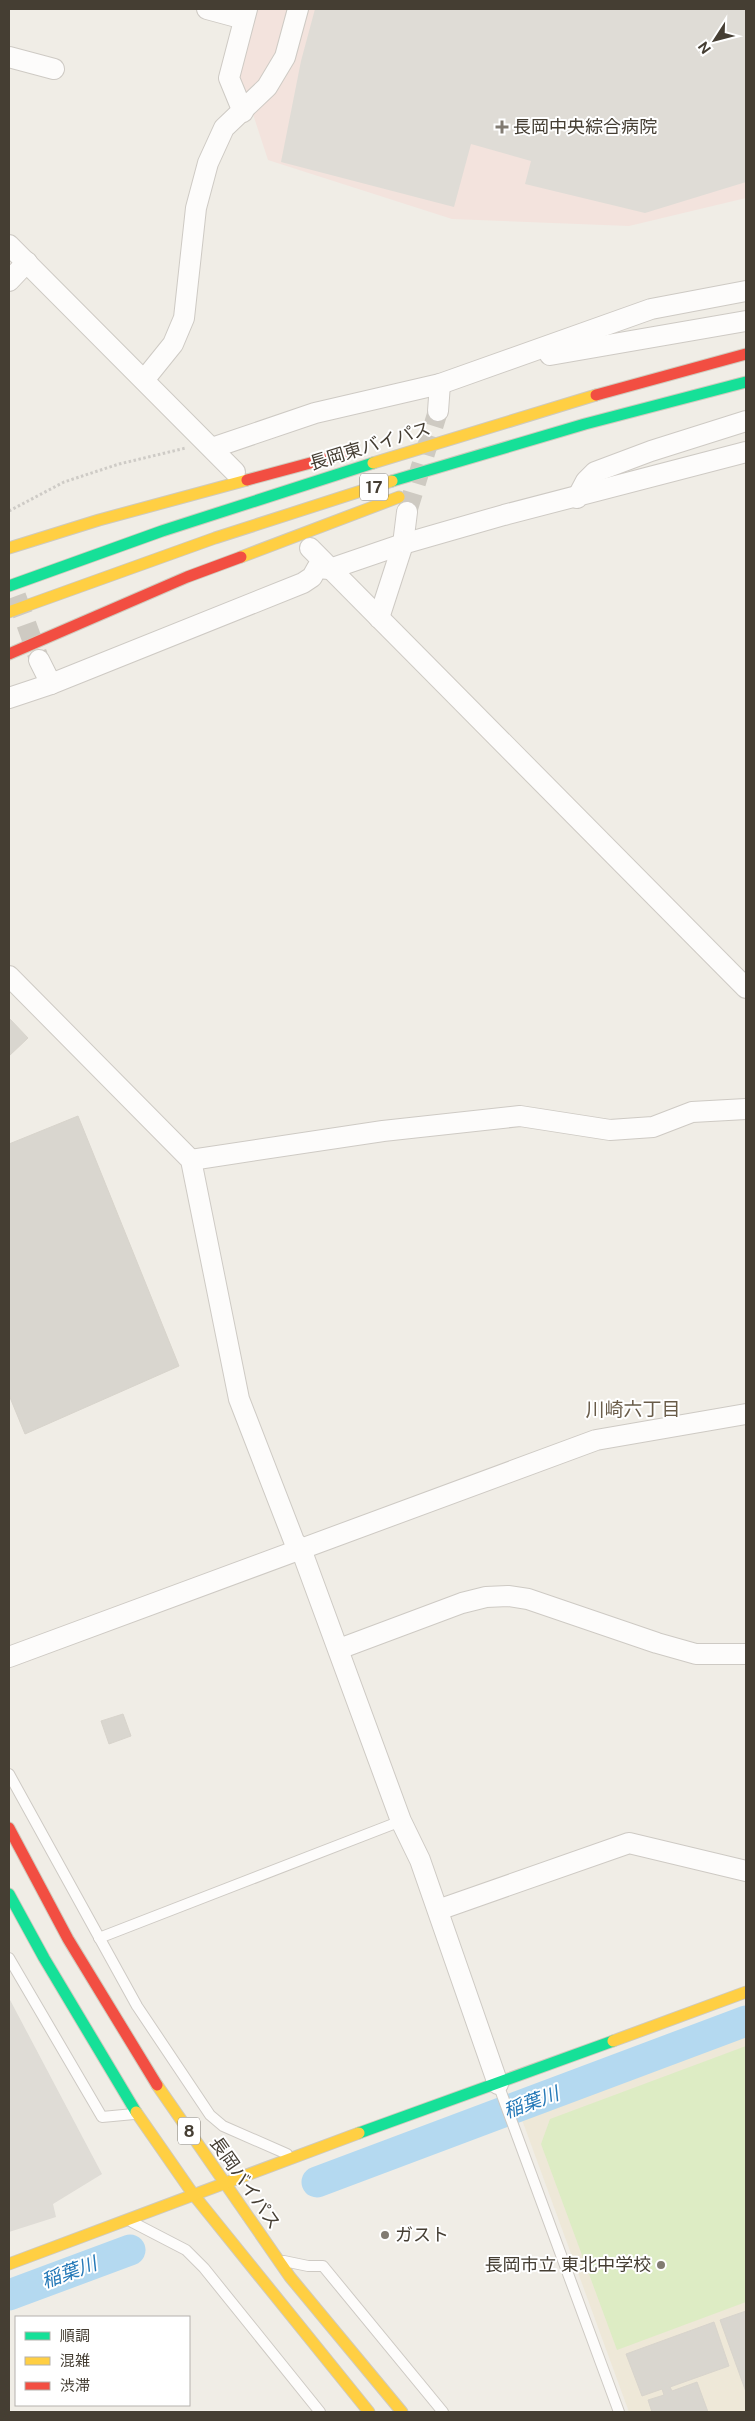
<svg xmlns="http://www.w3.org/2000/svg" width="755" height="2421" font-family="'Public Sans','Noto Sans JP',sans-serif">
<rect width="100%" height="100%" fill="#f0ede6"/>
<!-- education -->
<polygon fill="#eee8d8" points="746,2034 746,2412 629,2412 521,2117"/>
<!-- medical -->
<polygon fill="#f3e3dd" points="257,9 746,9 746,198 629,226 452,219 268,160 246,93 238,77"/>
<!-- green -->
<polygon fill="#ddecc4" points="746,2046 746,2302 617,2350 541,2144 550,2119"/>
<!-- parking -->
<g fill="#dfdcd6">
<polygon points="315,9 746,9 746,182 645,213 525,184 531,161 471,144 454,207 281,162 301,61"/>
<polygon points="9,1998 102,2174 53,2204 56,2217 9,2232"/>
</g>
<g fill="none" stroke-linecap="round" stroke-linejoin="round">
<!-- river -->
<g stroke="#b4d9f0" stroke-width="31">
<polyline points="317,2182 746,2021"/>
<polyline points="9,2295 130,2250"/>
</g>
</g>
<!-- building -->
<g fill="#d9d6cf" stroke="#d8d4cc">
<polygon points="9,1018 28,1038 9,1056"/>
<polygon points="78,1116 179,1366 25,1434 9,1395 9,1144"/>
<polygon points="123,1714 131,1736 109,1744 101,1721"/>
<polygon points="746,2311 746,2392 720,2320"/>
<polygon points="714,2322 729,2366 670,2387 672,2391 697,2382 708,2412 652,2412 648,2400 664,2395 662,2389 642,2396 626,2354"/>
</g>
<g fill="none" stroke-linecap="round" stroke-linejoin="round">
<!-- street-tunnel -->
<g stroke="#cecac2" stroke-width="20" stroke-dasharray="20 10" stroke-linecap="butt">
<polyline points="407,512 438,411"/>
<polyline points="16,596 38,656"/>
</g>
<defs>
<g id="lane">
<polyline points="9,1774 137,2006 210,2115 223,2126 287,2154"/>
<polyline points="99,1938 401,1821"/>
<polyline points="9,1958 102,2117 134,2114"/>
<polyline points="498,2084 619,2412"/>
<polyline points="132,2222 186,2250 204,2268 320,2412"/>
<polyline points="284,2261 308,2266 323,2266 443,2412"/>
</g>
<g id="street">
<polyline points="207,9 244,19"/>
<polyline points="9,57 54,69"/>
<polyline points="243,112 229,78 247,9"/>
<polyline points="9,245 235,472"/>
<polyline points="9,281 27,262"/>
<polyline points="550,355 746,321"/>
<polyline points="144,380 173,344 184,318 196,208 208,163 224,128 267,87 285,57 298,9"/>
<polyline points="438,411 440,384"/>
<polyline points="212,448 315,413 440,384 651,309 746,291"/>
<polyline points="577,498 586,481 595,472 651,451 746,421"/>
<polyline points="310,548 746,988"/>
<polyline points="379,618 403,544 407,512"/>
<polyline points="39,660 51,684"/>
<polyline points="9,698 51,684 303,583 312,577 317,568 330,569 403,544 504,515 746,452"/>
<polyline points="9,976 191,1160 239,1399 294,1541 301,1549 401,1821 420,1860 498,2084"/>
<polyline points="191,1160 383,1131 520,1116 610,1130 653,1127 692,1112 746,1109"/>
<polyline points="339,1649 462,1603 486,1597 508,1596 528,1599 657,1643 696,1654 746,1654"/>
<polyline points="9,1657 596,1440 746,1414"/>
<polyline points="438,1910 629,1843 746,1871"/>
</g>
<g id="fast">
<polyline points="392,481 585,424 746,382"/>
<polyline points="9,586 162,531 373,463"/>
<polyline points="9,1894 44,1958 136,2112"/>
<polyline points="359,2133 613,2041"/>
</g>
<g id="slow">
<polyline points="373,463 596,395"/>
<polyline points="9,548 99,520 247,480"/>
<polyline points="241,557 399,497"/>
<polyline points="9,612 215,538 392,481"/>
<polyline points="613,2041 746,1992"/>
<polyline points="157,2085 290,2277 402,2412"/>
<polyline points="136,2112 193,2194 369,2412"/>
<polyline points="9,2264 359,2133"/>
</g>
<g id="jam">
<polyline points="596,395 746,354"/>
<polyline points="247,480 344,454"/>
<polyline points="9,654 187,577 241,557"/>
<polyline points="9,1828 68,1939 157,2085"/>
</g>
</defs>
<!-- lane casing -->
<use href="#lane" stroke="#cecac4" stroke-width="12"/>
<!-- street casing -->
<use href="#street" stroke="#cecac4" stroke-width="22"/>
<!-- fast casing -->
<use href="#fast" stroke="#cfcabd" stroke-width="13"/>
<!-- slow casing -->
<use href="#slow" stroke="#cfcabd" stroke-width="13"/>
<!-- jam casing -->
<use href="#jam" stroke="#cfcabd" stroke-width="13"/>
<!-- path -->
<polyline stroke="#cecbc6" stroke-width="3" stroke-dasharray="2.5 2.5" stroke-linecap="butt" points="9,511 64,482 119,464 186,448"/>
<!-- lane -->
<use href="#lane" stroke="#fdfcfb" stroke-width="10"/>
<!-- street -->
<use href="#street" stroke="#fdfcfb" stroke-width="20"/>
<!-- fast -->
<use href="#fast" stroke="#16e098" stroke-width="11"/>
<!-- slow -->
<use href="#slow" stroke="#ffcf43" stroke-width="11"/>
<!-- jam -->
<use href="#jam" stroke="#f24e42" stroke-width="11"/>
</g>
<!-- markers -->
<g fill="#817b72" stroke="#fff" stroke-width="2">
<path d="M499.5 119.5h5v5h5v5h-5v5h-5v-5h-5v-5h5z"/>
<circle cx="385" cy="2235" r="5"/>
<circle cx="661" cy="2265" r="5"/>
</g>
<g text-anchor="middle" stroke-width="4" stroke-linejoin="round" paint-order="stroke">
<!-- shield labels -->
<g fill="#fff" stroke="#7d7870" stroke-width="1">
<rect x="360" y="473.5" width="28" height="27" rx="4"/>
<rect x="178" y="2117.5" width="22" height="27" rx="4"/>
</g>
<g font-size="16" font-weight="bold" fill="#453e33">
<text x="374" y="493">17</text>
<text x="189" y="2137">8</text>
</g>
<!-- poi labels -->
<g font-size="18" fill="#453e33" stroke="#fff" text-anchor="start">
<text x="513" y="133">長岡中央綜合病院</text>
<text x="395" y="2241">ガスト</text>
<text x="651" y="2271" text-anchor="end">長岡市立 東北中学校</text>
</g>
<!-- street labels -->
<g font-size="18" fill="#453e33" stroke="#fff">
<text transform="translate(370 446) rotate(-17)" y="6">長岡東バイパス</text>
<text transform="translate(245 2183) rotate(55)" y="6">長岡バイパス</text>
</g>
<!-- neighbourhood labels -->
<g font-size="19" fill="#695c49" stroke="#fff">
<text x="633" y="1416">川崎六丁目</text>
</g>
<!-- water labels -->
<g font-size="19" font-style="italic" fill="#2579b8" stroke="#fff">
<text transform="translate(531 2102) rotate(-20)" y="7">稲葉川</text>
<text transform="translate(69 2272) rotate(-20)" y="7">稲葉川</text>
</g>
</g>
<!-- border -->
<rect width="755" height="2421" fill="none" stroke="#453e33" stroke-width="20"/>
<!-- legend -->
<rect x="15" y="2316" width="175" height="90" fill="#ffffff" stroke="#b5b2ad"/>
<rect x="25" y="2332" width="25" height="8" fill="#16e098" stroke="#b5b2ad"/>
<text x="60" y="2341" font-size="15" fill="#453e33">順調</text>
<rect x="25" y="2357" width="25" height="8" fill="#ffcf43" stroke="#b5b2ad"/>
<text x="60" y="2366" font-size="15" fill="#453e33">混雑</text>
<rect x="25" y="2382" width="25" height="8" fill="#f24e42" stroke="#b5b2ad"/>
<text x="60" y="2391" font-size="15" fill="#453e33">渋滞</text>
<!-- north arrow -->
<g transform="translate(715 40) rotate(234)" stroke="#ffffff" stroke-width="4" paint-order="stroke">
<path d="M0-4L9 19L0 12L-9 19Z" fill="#453e33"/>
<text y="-8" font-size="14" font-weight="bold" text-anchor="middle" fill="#453e33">N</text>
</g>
</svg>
